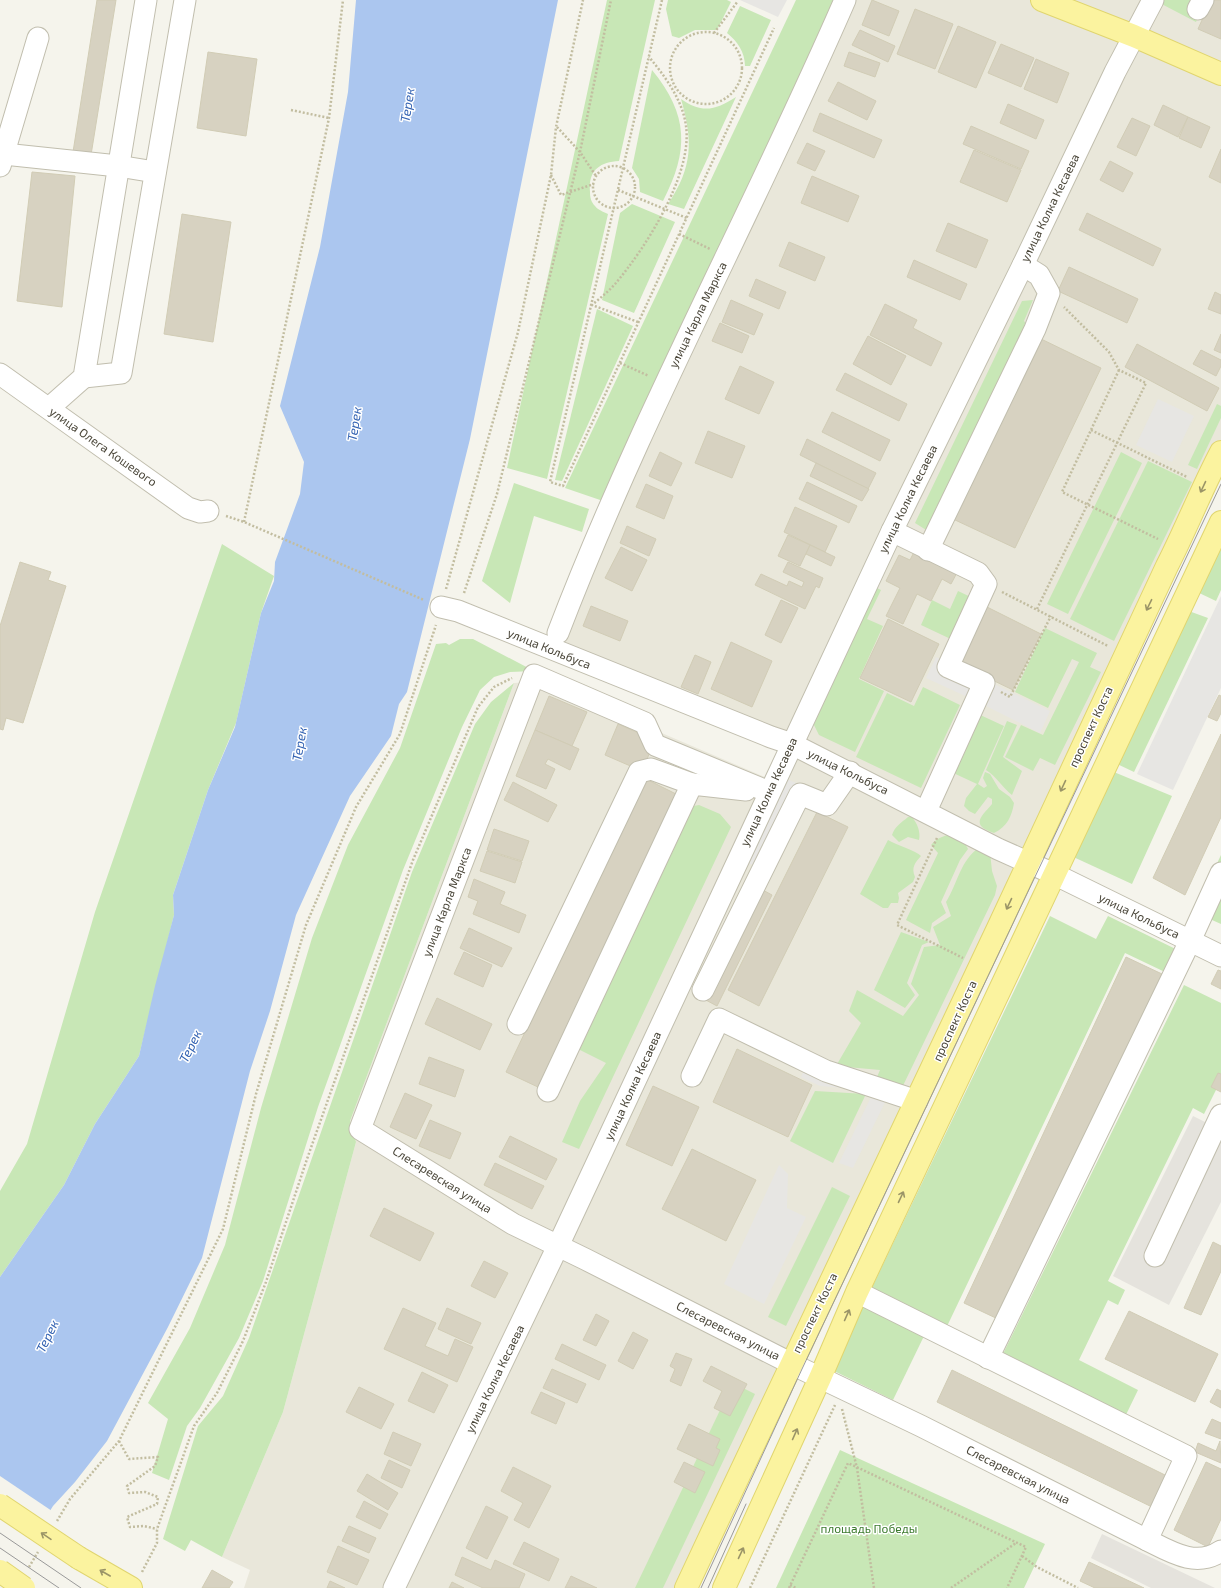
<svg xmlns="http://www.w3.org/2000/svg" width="1221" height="1588" font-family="'Exo 2',sans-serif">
<rect width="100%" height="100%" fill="#f5f4ec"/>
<!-- residential -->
<polygon fill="#e9e7da" points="845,0 1221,0 1221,452 686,1588 244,1588 250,1570 222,1557 283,1412 356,1142 350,1121 514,683 540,681 774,781 792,744 554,651"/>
<!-- industrial -->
<g fill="#e5e3dd">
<polygon points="1193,1116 1221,1130 1221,1202 1169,1305 1113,1276"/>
<polygon points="1102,1534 1215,1588 1151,1588 1091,1558"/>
</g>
<!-- green -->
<g fill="#c8e7b6">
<path d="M 607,0 L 655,0 L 619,161 C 599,162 588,171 590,192 C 590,197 591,202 595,206 C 598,210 604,212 608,214 L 547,479 L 507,468 Z"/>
<polygon points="668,0 727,0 731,2 717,30 695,30 679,38 672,36 666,9"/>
<polygon points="796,0 838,0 606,502 565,488"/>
<polygon points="1154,0 1206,0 1196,22"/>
<path d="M 740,6 L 771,20 L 750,66 L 745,66 C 745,52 737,41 727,33 Z"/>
<path d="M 652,70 C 689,115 689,151 663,201 L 640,192 L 639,179 L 632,168 Z"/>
<path d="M 736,97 L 684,209 L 668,204 C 693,167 693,141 681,99 C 702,114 716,110 736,97 Z"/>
<polygon points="632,204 675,222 634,313 602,300 620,213"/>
<polygon points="1033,300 1024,321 1031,329 931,533 915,523 1022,301"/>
<polygon points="597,309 633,326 562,481 555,480"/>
<polygon points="1217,404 1221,406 1221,418 1197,469 1188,465"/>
<polygon points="1121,452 1142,463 1068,614 1047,604"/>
<polygon points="1148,461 1192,482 1114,641 1070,619"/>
<polygon points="514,483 589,509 582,532 534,516 510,603 482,581"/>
<polygon points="1221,538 1221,590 1216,601 1195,591"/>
<polygon points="222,544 274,576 261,613 236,723 208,790 173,895 174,915 139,1056 95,1124 64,1185 0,1277 0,1191 27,1144 95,912"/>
<polygon points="875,587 881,590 867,619 883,626 859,679 884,691 855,752 819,735 812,721"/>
<polygon points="958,591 977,600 957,642 921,625 932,600 950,609"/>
<polygon points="1186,610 1208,618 1134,772 1115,763"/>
<polygon points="1045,628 1097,653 1090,667 1101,672 1055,765 1040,758 1033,771 1005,757 1021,725 1043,735 1079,662 1072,659 1048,708 1015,692"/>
<polygon points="460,639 473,639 534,671 510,672 494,677 480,690 462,727 403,870 318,1107 263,1281 239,1338 200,1408 187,1426 169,1480 152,1473 168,1419 148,1403 190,1328 225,1245 261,1108 312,938 348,845 400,748 436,644 446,643 449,645"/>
<polygon points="514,683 350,1121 356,1142 283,1412 222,1557 191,1540 185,1551 163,1539 198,1426 223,1396 249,1338 412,872 475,724 491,702"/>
<polygon points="923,687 960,705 921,788 856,757 887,693 914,706"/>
<path d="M 976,713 L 1004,726 L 978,784 L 984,788 L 987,786 L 983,778 L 985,772 L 990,774 L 999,789 L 1010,797 L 1014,803 C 1012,816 1007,827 994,833 C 970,825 981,817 992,804 L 992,799 L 988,797 L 975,814 L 969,811 L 964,806 L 966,798 L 977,784 L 949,771 Z"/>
<path d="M 1007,721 L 1017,725 L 1003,757 L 1022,771 L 1012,795 C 1002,787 997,777 986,770 Z"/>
<polygon points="1109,770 1172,796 1132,884 1069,855"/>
<polygon points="699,805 720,814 731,827 579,1149 562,1142 580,1101 606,1063 572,1046 688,807"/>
<path d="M 908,817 L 912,817 C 917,823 921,832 919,840 L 908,837 L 899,842 L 892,835 C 895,826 901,823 908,817 Z"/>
<path d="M 956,834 L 963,840 L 968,849 L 960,860 L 941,902 L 946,913 L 932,923 L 930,933 L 906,920 L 938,853 L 931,845 C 938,837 945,835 956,834 Z"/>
<path d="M 888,840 C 897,845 916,851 921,856 C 915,863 911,867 915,877 L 913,882 L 898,893 L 899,898 L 898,903 L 891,903 L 888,908 L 883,908 L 860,894 Z"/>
<path d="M 980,847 L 990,852 L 992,871 L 997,886 L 995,895 L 898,1096 L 871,1091 L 880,1070 L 836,1066 L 861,1023 L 849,1011 L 857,990 L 903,1016 L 919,995 L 911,984 L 924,947 L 940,945 L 933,927 L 951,916 L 946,902 C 958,883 960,860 980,847 Z"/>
<polygon points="1221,855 1221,924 1194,912"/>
<polygon points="1050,916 1096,939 1108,916 1192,957 1167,973 1125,953 940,1341 864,1304"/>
<polygon points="901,932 929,942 922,945 907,983 915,995 905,1008 874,990"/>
<polygon points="1184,985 1221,1003 1221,1080 1204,1114 1193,1108 1108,1281 1125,1290 1118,1305 1108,1300 1079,1360 1138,1390 1121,1425 998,1364"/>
<polygon points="815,1091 866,1094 833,1163 790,1141"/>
<polygon points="832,1187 850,1196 786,1326 768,1317"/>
<polygon points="858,1303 924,1336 893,1400 826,1367"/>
<polygon points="733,1383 755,1394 663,1588 635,1588"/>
<polygon points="840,1450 1045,1544 1024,1588 776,1588"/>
</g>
<!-- parking -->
<g fill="#e7e6e3">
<polygon points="740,0 787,0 778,17"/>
<polygon points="1158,399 1194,416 1172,462 1136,445"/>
<polygon points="1221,596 1221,688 1173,790 1137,774"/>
<polygon points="936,657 984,679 974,700 926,678"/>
<polygon points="988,681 1050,711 1040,733 978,702"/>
<polygon points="782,777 796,783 756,867 742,860"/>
<polygon points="807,1064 867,1090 820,1086 801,1077"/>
<polygon points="872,1095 888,1096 853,1168 839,1163"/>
<polygon points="779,1165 788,1174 787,1208 806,1217 764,1304 724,1284"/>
</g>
<!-- water -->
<polygon fill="#abc6ef" points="356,0 558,0 470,439 407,692 399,704 391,736 350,796 296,915 270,1011 250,1071 202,1258 168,1327 107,1441 75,1482 53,1506 2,1588 0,1588 0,1277 64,1185 95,1124 139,1056 155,986 174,915 173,895 208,790 235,727 261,613 274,581 275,562 300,494 304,462 280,406 320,247 348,92"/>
<!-- pier -->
<polygon fill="#f5f4ec" points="0,1476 52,1511 5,1588 0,1588"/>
<!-- building -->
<g fill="#d7d2c1" stroke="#d1ccb5">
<polygon points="97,0 116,0 91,155 73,152"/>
<polygon points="872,0 899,11 889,36 862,25"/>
<polygon points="1211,0 1221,0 1221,39 1198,29"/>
<polygon points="915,9 953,24 935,69 897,54"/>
<polygon points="958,26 996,42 976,88 938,72"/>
<polygon points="860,30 895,46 888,62 852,45"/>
<polygon points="1001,44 1034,58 1021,87 988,73"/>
<polygon points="208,52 257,59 246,136 197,128"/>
<polygon points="849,52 880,63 875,77 844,66"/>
<polygon points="1036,59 1069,73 1057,103 1024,89"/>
<polygon points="838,82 876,101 867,120 828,101"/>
<polygon points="1008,104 1044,120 1036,139 1000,123"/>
<polygon points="1163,105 1188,117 1178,137 1154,125"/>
<polygon points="820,113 882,140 874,158 813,131"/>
<polygon points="1188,117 1210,127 1201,148 1179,138"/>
<polygon points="1132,118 1150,126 1136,156 1117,147"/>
<polygon points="971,126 1029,151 1021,169 963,144"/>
<polygon points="807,143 825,151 815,171 797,163"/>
<polygon points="1221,149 1221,183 1209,177"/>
<polygon points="974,150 1021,170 1007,202 960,182"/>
<polygon points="1110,161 1133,173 1123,192 1100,180"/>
<polygon points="32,172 75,176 62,307 17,301"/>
<polygon points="812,176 859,196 848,222 801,203"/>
<polygon points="1087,213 1161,249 1153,266 1079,230"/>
<polygon points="182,214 231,222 213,342 164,334"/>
<polygon points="948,223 988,240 976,268 936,251"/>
<polygon points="789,242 825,257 815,281 779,266"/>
<polygon points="914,260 967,284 960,300 907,277"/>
<polygon points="1069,267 1138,299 1127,323 1058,291"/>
<polygon points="756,279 786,292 779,309 749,296"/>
<polygon points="1215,292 1221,295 1221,314 1208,309"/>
<polygon points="731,300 763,314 754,335 722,322"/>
<polygon points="885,304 917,320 913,328 942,343 931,366 870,335"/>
<polygon points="720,323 749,336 742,353 712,341"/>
<polygon points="1221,334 1221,353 1214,350"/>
<polygon points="868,336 906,356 891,385 853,364"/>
<polygon points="1039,338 1101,368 1015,548 953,519"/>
<polygon points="1137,344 1219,388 1207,411 1125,367"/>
<polygon points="1201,350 1221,360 1221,366 1216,376 1193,364"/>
<polygon points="740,366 774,382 759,414 725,399"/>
<polygon points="845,373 907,404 899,421 836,390"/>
<polygon points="832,412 890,440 880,461 822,432"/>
<polygon points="708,431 745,446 732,478 695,463"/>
<polygon points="807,439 876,473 868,489 800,455"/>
<polygon points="660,452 682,463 671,486 649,476"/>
<polygon points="816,463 869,489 862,501 810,476"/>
<polygon points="807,482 857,506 849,523 799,499"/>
<polygon points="646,484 673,496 664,519 636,507"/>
<polygon points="795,507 837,526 825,552 784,532"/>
<polygon points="627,526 656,539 649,556 620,543"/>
<polygon points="788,535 810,545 800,566 778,556"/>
<polygon points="810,545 835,557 831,566 806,554"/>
<polygon points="917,546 960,567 951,584 942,579 931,601 917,594 903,624 886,616 900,588 886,581 899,555 910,560"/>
<polygon points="621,547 647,560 632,591 605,578"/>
<polygon points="20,562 51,572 48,580 66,586 23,723 6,718 3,730 0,729 0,626"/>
<polygon points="788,562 823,578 819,588 816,586 805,609 755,585 761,574 787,586 789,581 802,587 804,582 783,572"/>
<polygon points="781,600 798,608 781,643 765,635"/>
<polygon points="983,605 1041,634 1013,690 955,662"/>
<polygon points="591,606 628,621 620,641 583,626"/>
<polygon points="888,619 939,644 911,702 860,678"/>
<polygon points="731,642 772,661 752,707 711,689"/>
<polygon points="695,655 711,662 698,694 681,687"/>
<polygon points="1219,695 1221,696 1221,713 1217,721 1208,717"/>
<polygon points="549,696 587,712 572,746 535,730"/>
<polygon points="618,724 655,740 642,771 605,755"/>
<polygon points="535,730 579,749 570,770 548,759 545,764 555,769 546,789 516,776"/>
<polygon points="1221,734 1221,817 1185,895 1153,878"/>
<polygon points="646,779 680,796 540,1088 506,1072"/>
<polygon points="513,782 557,805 548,822 504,800"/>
<polygon points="817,812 848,827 759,1006 728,990"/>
<polygon points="494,829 529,841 522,861 487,850"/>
<polygon points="487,851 522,862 515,883 480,871"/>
<polygon points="474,879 505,892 500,904 526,915 519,933 473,914 478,901 468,897"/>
<polygon points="759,888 772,895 717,1006 704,999"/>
<polygon points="469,928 512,948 502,967 460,948"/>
<polygon points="464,952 492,965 483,987 454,974"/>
<polygon points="1126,957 1162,974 1000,1320 964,1303"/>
<polygon points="1218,970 1221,971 1221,989 1211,984"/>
<polygon points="437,998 492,1024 480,1050 425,1024"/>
<polygon points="737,1049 812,1085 788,1137 713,1102"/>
<polygon points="429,1057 464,1070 455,1097 419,1084"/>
<polygon points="1218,1073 1221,1074 1221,1092 1211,1087"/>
<polygon points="653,1086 699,1107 672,1166 626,1145"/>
<polygon points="405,1093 432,1105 416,1139 390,1127"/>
<polygon points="430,1120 461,1133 450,1159 419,1146"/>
<polygon points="510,1136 557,1159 546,1180 499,1157"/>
<polygon points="692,1149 756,1180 726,1241 662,1209"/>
<polygon points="495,1163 544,1186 532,1209 484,1185"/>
<polygon points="384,1208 434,1233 420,1261 370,1236"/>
<polygon points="1213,1242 1221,1246 1221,1271 1201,1315 1184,1308"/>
<polygon points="484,1261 508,1273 495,1298 471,1286"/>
<polygon points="403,1308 436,1323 425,1346 448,1356 455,1339 473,1347 457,1382 384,1349"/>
<polygon points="447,1308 481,1323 471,1344 438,1329"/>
<polygon points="1129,1311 1218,1354 1195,1402 1105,1359"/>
<polygon points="596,1314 609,1321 596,1346 583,1340"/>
<polygon points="633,1332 648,1340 633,1369 618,1361"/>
<polygon points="562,1344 606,1365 599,1380 555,1359"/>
<polygon points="676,1353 692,1359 681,1386 670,1381 675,1369 670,1366"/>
<polygon points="711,1366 747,1384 730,1416 714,1408 722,1391 703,1381"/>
<polygon points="552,1369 586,1384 577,1403 543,1388"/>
<polygon points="952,1370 1167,1476 1152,1507 937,1402"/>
<polygon points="422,1372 448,1385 434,1413 408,1401"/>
<polygon points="359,1387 394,1404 381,1429 346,1412"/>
<polygon points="1217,1389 1221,1391 1221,1408 1210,1402"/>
<polygon points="541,1392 565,1403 556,1424 531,1413"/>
<polygon points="1212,1419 1221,1423 1221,1439 1205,1433"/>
<polygon points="689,1424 720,1439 716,1448 720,1450 713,1466 677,1449"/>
<polygon points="393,1432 421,1444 411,1466 384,1454"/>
<polygon points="1220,1441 1221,1463 1195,1452 1198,1443 1216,1451"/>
<polygon points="389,1460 410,1470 402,1488 381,1478"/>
<polygon points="684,1462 705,1472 695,1493 674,1482"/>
<polygon points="1206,1462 1221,1469 1221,1519 1208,1547 1174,1530"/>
<polygon points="513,1467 551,1486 529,1528 514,1520 523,1503 501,1491"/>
<polygon points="367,1474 398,1493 388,1510 357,1491"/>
<polygon points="364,1501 388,1514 380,1529 356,1517"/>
<polygon points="486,1506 508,1517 487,1559 466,1548"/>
<polygon points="349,1526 376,1538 369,1553 342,1541"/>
<polygon points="524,1542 559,1559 549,1581 513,1564"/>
<polygon points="338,1546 369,1560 357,1585 327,1572"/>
<polygon points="462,1557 491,1570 495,1560 525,1574 519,1588 483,1588 455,1575"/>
<polygon points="1089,1562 1144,1588 1095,1588 1080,1581"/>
<polygon points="212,1570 233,1582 229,1588 202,1588"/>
<polygon points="571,1576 597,1588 565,1588"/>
<polygon points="330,1581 345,1588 327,1588"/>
<polygon points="452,1582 464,1588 449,1588"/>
</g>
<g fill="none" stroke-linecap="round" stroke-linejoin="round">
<defs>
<g id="minor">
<polyline points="1198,9 1203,0"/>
<polyline points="4,154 118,166 155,172"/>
<polyline points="0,166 38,38"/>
<polyline points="0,374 188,508 200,512 208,511"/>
<polyline points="84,377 121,373 185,0"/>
<polyline points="49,408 84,377 146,0"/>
<polyline points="892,531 978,573 986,584 948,667 984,683 926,811"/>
<polyline points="928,550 1035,329 1049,293 1039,275 1023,265"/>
<polyline points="441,607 458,611 771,737 792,744 998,849 1054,874 1221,956"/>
<path d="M 558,633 C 641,416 753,212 845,0"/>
<path d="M 769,792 L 655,745 L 645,723 L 534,675 L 360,1129 L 513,1224 L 585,1259 L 802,1369 L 921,1426 L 1147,1540 C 1171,1552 1196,1568 1221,1551"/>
<polyline points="703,990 800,794 827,805 850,772"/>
<polyline points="518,1024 639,772 651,769 692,784"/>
<polyline points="692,1076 719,1019 826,1071 917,1101"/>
<polyline points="548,1091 692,784 746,790"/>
<polyline points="1155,1256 1221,1115"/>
<polyline points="857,1292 1186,1456 1147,1540"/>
<polyline points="988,1358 1190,941 1221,873"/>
<polyline points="394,1588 558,1246 892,531 1023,265 1115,72 1153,0"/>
</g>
<g id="major">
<polyline points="1042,0 1134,36 1221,74"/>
<polyline points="79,1558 131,1588"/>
<path d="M 686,1588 C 789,1367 896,1148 999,926 C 1054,806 1110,686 1167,566 C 1186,529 1201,490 1221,452"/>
<polyline points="724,1588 820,1378 857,1292 1221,522"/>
</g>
</defs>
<!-- minor casing -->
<use href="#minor" stroke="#c1beae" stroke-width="23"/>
<!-- major casing -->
<use href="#major" stroke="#e0d56f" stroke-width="24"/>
<!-- path -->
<g stroke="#c2bda0" stroke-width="2.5" stroke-dasharray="2 2" stroke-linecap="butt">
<polyline points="662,0 550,482 563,486 774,28"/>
<circle cx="706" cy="68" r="36"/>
<polyline points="714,33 738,1"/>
<polyline points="291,110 329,118"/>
<polyline points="557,127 580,152 596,176"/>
<circle cx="614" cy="187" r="21"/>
<polyline points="551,175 561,195 594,184"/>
<polyline points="618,190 687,218"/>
<polyline points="679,234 710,249"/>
<path d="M 638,322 L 592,305 C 600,298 608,292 615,284 C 645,249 693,174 686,126 C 683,101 665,76 649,57"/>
<polyline points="620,363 649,376"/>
<polyline points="1119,370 1062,492 1158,539"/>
<polyline points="1091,430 1187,477"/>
<polyline points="226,516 244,522 424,600"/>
<polyline points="244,522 329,118 343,0"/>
<polyline points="446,589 518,332 551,175 556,127 583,0"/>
<polyline points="1002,592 1108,646"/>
<polyline points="464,593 497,494 580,152 611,0"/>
<polyline points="1037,609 1146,383 1119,370 1109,352 1064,307"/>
<polyline points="1001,692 1010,697 1051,616"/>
<polyline points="937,838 897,925 963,958"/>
<polyline points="842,1409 857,1468 874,1588"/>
<polyline points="119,1441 129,1459 158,1457 155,1466 127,1486 129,1493 145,1492 158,1497 157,1504 127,1517 130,1527 144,1526 157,1529"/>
<polyline points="57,1521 70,1499 119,1441 223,1229 256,1094 306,925 356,807 400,734 436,625"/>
<polyline points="1022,1556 1037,1567 1078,1588"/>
<polyline points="29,1567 38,1552"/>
<polyline points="142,1572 157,1543 157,1529 194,1426 217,1393 243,1341 266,1282 307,1159 413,860 478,707 494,687 512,678"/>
<polyline points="790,1585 796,1588"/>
<polyline points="750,1588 835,1405"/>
<polyline points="789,1588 848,1463 1026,1547 1007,1588"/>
<polyline points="951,1588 1016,1543"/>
</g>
<!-- minor -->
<use href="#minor" stroke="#fff" stroke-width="21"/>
<!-- major -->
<use href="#major" stroke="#fbf39f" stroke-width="22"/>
<!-- tram -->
<g stroke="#999" stroke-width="1">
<polyline points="0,1533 81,1588"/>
<polyline points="0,1548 59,1588"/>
<polyline points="701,1588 802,1369 1221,484"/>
<polyline points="708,1588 746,1504"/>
</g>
<defs>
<g id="major-bridge">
<polyline points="0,1505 79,1558"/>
<polyline points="0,1571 24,1588"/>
</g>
</defs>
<!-- major-bridge casing -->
<use href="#major-bridge" stroke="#e0d56f" stroke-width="24" stroke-linecap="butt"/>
<!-- major-bridge -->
<use href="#major-bridge" stroke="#fbf39f" stroke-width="22"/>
</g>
<!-- one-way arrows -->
<defs><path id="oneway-shaft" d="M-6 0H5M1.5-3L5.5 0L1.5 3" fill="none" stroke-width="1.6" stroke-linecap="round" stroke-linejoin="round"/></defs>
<g stroke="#9a9467">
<use href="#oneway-shaft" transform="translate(1203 487) rotate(115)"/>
<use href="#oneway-shaft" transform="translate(1149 605) rotate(116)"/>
<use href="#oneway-shaft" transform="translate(1063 786) rotate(115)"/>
<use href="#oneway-shaft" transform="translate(1009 904) rotate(115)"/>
<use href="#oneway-shaft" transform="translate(901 1197) rotate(-65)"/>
<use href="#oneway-shaft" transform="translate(847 1315) rotate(-66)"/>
<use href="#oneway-shaft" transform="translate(795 1434) rotate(-66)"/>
<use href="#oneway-shaft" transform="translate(46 1536) rotate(-146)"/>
<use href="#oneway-shaft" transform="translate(741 1553) rotate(-65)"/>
<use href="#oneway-shaft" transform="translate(105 1573) rotate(-150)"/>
</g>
<g text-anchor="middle" stroke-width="3" stroke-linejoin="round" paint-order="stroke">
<!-- street labels -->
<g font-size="12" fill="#4a4639" stroke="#fff">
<text transform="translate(1050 208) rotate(-64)" y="4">улица Колка Кесаева</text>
<text transform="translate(698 315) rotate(-64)" y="4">улица Карла Маркса</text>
<text transform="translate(103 447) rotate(35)" y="4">улица Олега Кошевого</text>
<text transform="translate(908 499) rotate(-64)" y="4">улица Колка Кесаева</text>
<text transform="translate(549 649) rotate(22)" y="4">улица Кольбуса</text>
<text transform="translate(1091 727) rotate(-65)" y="4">проспект Коста</text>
<text transform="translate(848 772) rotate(26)" y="4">улица Кольбуса</text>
<text transform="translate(769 792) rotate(-65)" y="4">улица Колка Кесаева</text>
<text transform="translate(447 902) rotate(-69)" y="4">улица Карла Маркса</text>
<text transform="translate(1139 916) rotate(26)" y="4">улица Кольбуса</text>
<text transform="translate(955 1021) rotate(-65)" y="4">проспект Коста</text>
<text transform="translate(633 1086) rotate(-65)" y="4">улица Колка Кесаева</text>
<text transform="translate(442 1180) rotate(32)" y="4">Слесаревская улица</text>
<text transform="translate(815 1313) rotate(-64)" y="4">проспект Коста</text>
<text transform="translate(728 1331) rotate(27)" y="4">Слесаревская улица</text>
<text transform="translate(495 1379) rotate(-64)" y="4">улица Колка Кесаева</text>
<text transform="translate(1018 1475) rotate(27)" y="4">Слесаревская улица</text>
</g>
<!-- park labels -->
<g font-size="12" fill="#3b7a2d" stroke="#fff">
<text x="869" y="1533">площадь Победы</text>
</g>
<!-- water labels -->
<g font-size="13" font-style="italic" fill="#3564b3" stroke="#fff">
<text transform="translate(407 105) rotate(-81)" y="5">Терек</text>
<text transform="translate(354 424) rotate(-81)" y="5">Терек</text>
<text transform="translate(299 744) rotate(-80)" y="5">Терек</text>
<text transform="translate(190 1046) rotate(-64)" y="5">Терек</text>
<text transform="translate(47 1336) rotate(-64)" y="5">Терек</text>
</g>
</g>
</svg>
